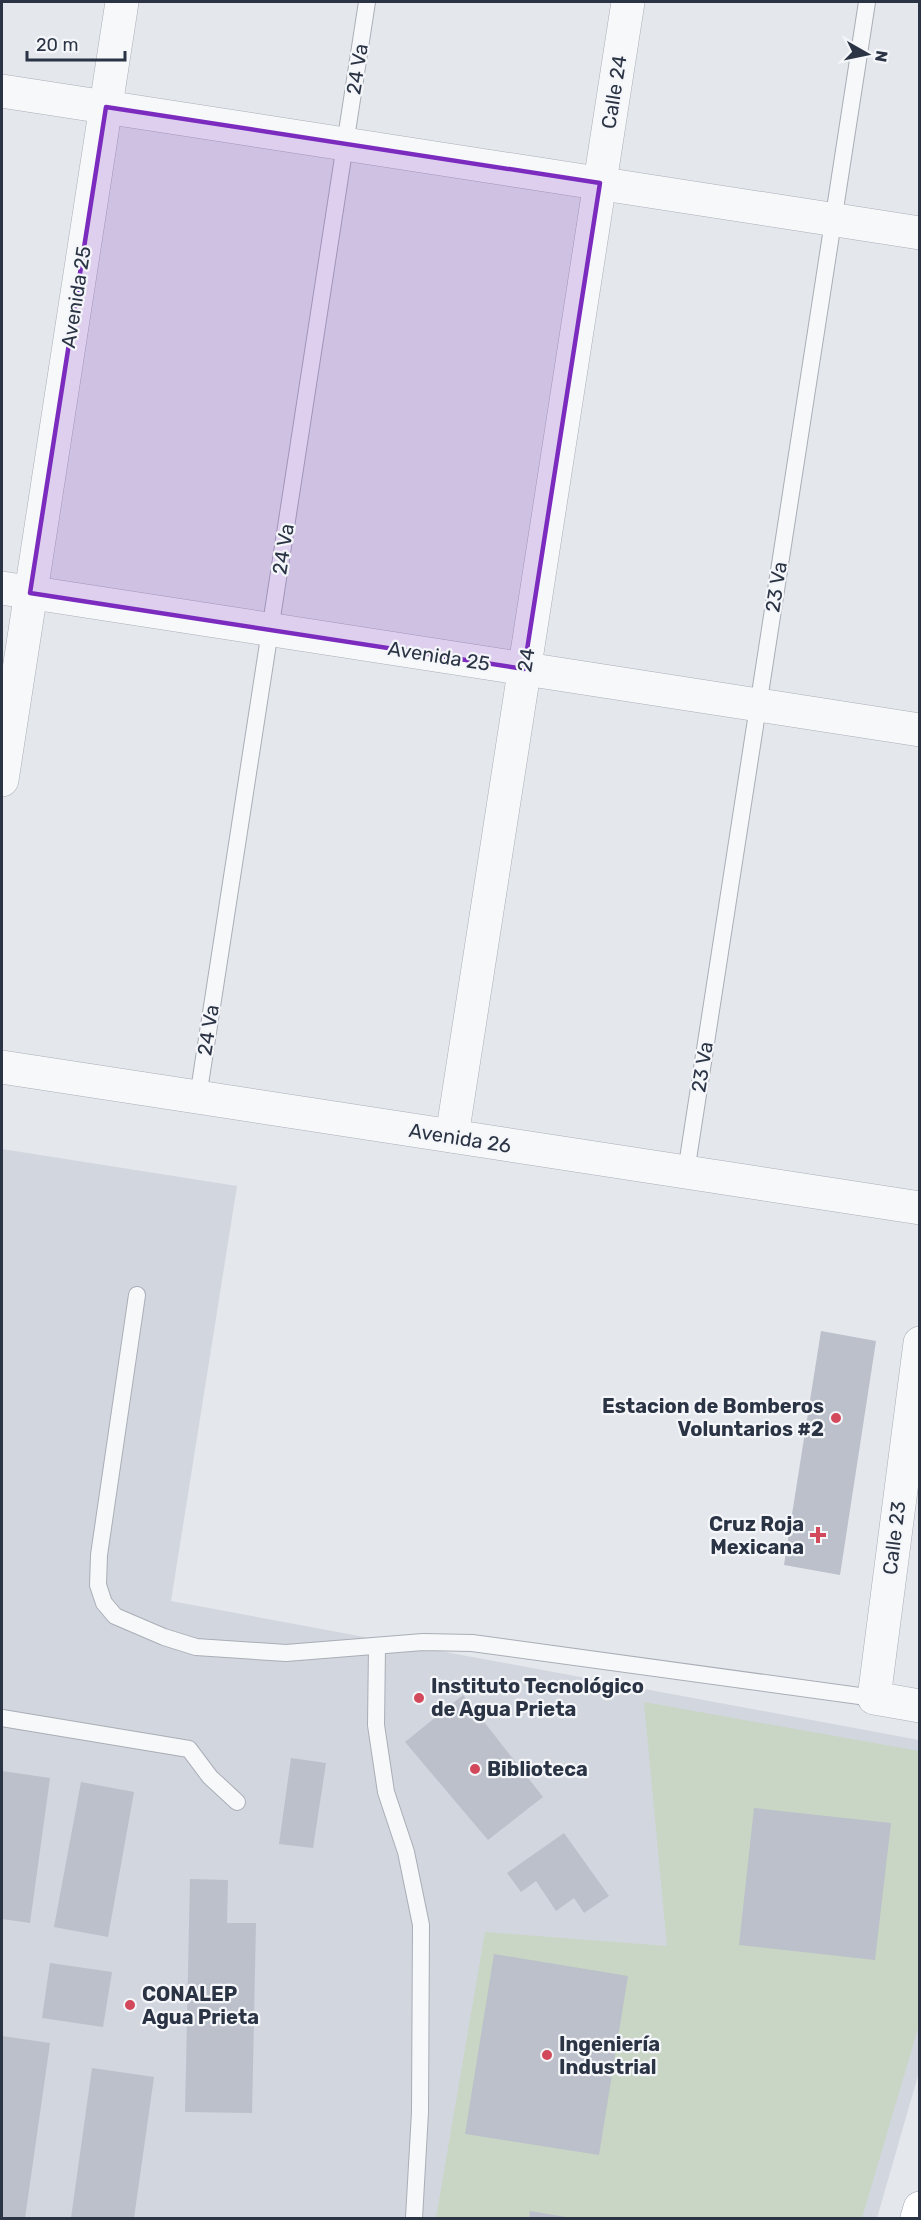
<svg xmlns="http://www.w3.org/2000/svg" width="921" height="2220" font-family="Rubik,sans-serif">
<rect width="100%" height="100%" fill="#e4e7ec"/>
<!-- built -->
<polygon fill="#d2d6de" points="2,1149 237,1186 171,1601 919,1740 919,2072 877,2218 2,2218"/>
<!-- green -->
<polygon fill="#c9d6c5" points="644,1702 919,1751 919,2025 862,2218 436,2218 485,1932 667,1946"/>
<!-- building -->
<g fill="#bbc0ca">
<polygon points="821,1331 876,1341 840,1575 784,1565"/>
<polygon points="463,1695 543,1797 488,1840 405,1742"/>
<polygon points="291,1758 326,1763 313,1848 279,1844"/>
<polygon points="2,1771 50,1778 30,1923 2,1919"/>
<polygon points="81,1782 134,1792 108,1937 54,1927"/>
<polygon points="754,1808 891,1823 875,1960 739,1945"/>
<polygon points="564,1833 609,1896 584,1913 574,1898 556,1911 536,1881 521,1892 507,1873"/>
<polygon points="190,1879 228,1880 227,1923 256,1923 252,2113 185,2112"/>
<polygon points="494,1954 628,1976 599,2155 465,2134"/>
<polygon points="50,1963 112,1972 103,2027 42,2018"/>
<polygon points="2,2036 50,2043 25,2218 2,2218"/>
<polygon points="92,2068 154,2077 134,2218 71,2218"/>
<polygon points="530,2211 566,2217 566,2218 529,2218"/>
</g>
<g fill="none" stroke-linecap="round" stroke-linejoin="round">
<defs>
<g id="service">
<polyline points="198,1097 367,2"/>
<polyline points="686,1172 867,2"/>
<polyline points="137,1295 99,1555 98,1585 104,1603 115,1616 164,1637 196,1647 286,1653 423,1642 472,1643 874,1698"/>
<polyline points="377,1647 376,1725 386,1792 406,1852 421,1925 420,2112 414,2218"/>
<polyline points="2,1718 189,1749 210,1777 237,1802"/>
</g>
<g id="minor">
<polyline points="2,91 920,233"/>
<polyline points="2,588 920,730"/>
<polyline points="2,780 122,2"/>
<polyline points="2,1067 920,1208"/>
<polyline points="452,1136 628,2"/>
<polyline points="920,1343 874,1698 920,1706"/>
</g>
<polyline id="primary" points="917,2218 920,2208"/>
</defs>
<!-- service casing -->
<use href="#service" stroke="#a9aeb7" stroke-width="18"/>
<!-- minor casing -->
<use href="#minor" stroke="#a9aeb7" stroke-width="34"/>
<!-- primary casing -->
<use href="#primary" stroke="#a3abb8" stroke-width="34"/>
<!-- service -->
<use href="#service" stroke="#f7f8fa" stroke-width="16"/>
<!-- minor -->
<use href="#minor" stroke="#f7f8fa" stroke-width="33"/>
<!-- primary -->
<use href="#primary" stroke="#fff" stroke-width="33"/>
</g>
<!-- marked area -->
<path fill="#7b2cbf" fill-opacity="0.2" stroke="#7b2cbf" stroke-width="4.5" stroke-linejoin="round" d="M 106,107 L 600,183 L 524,669 L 30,593 Z"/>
<!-- markers -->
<g fill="#d1495b" stroke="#f4f6f9" stroke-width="2">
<circle cx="836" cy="1418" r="6"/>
<path d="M815 1526h6v6h6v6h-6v6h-6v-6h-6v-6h6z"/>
<circle cx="419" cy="1698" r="6"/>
<circle cx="475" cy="1769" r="6"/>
<circle cx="130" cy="2005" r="6"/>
<circle cx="547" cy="2055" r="6"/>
</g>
<g text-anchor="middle" stroke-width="4.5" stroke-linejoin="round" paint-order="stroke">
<!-- street labels -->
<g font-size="20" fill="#2b3445" stroke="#f4f6f9">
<text transform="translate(357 69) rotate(-81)" y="7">24 Va</text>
<text transform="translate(614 92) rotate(-81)" y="7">Calle 24</text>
<text transform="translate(76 297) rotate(-81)" y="7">Avenida 25</text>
<text transform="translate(283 549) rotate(-81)" y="7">24 Va</text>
<text transform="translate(776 587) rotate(-81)" y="7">23 Va</text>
<text transform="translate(439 656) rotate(9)" y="7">Avenida 25</text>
<text transform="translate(526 660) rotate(-81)" y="7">24</text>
<text transform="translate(208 1030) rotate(-81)" y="7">24 Va</text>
<text transform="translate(702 1067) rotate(-81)" y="7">23 Va</text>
<text transform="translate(460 1138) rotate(9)" y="7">Avenida 26</text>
<text transform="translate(894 1538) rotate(-83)" y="7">Calle 23</text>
</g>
<!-- poi labels -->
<g font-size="20" font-weight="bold" fill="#2b3445" stroke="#f4f6f9" text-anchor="start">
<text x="824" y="1413" text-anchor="end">Estacion de Bomberos<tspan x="824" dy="23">Voluntarios #2</tspan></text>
<text x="804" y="1531" text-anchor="end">Cruz Roja<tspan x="804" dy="23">Mexicana</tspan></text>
<text x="431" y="1693">Instituto Tecnológico<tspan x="431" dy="23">de Agua Prieta</tspan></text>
<text x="487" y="1776">Biblioteca</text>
<text x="142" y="2001">CONALEP<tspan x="142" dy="23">Agua Prieta</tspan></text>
<text x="559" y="2051">Ingeniería<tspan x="559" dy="23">Industrial</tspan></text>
</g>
</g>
<!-- border -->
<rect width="921" height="2220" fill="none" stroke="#2b3445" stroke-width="6"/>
<!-- north arrow -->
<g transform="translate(867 54) rotate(99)" stroke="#f4f6f9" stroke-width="4.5" paint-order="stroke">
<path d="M0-4.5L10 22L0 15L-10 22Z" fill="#2b3445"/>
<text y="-9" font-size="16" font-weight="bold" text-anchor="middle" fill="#2b3445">N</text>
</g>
<!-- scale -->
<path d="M27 51v9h98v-9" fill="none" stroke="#2b3445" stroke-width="3"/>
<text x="36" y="51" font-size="18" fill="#2b3445" stroke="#f4f6f9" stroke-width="4.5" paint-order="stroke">20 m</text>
</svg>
